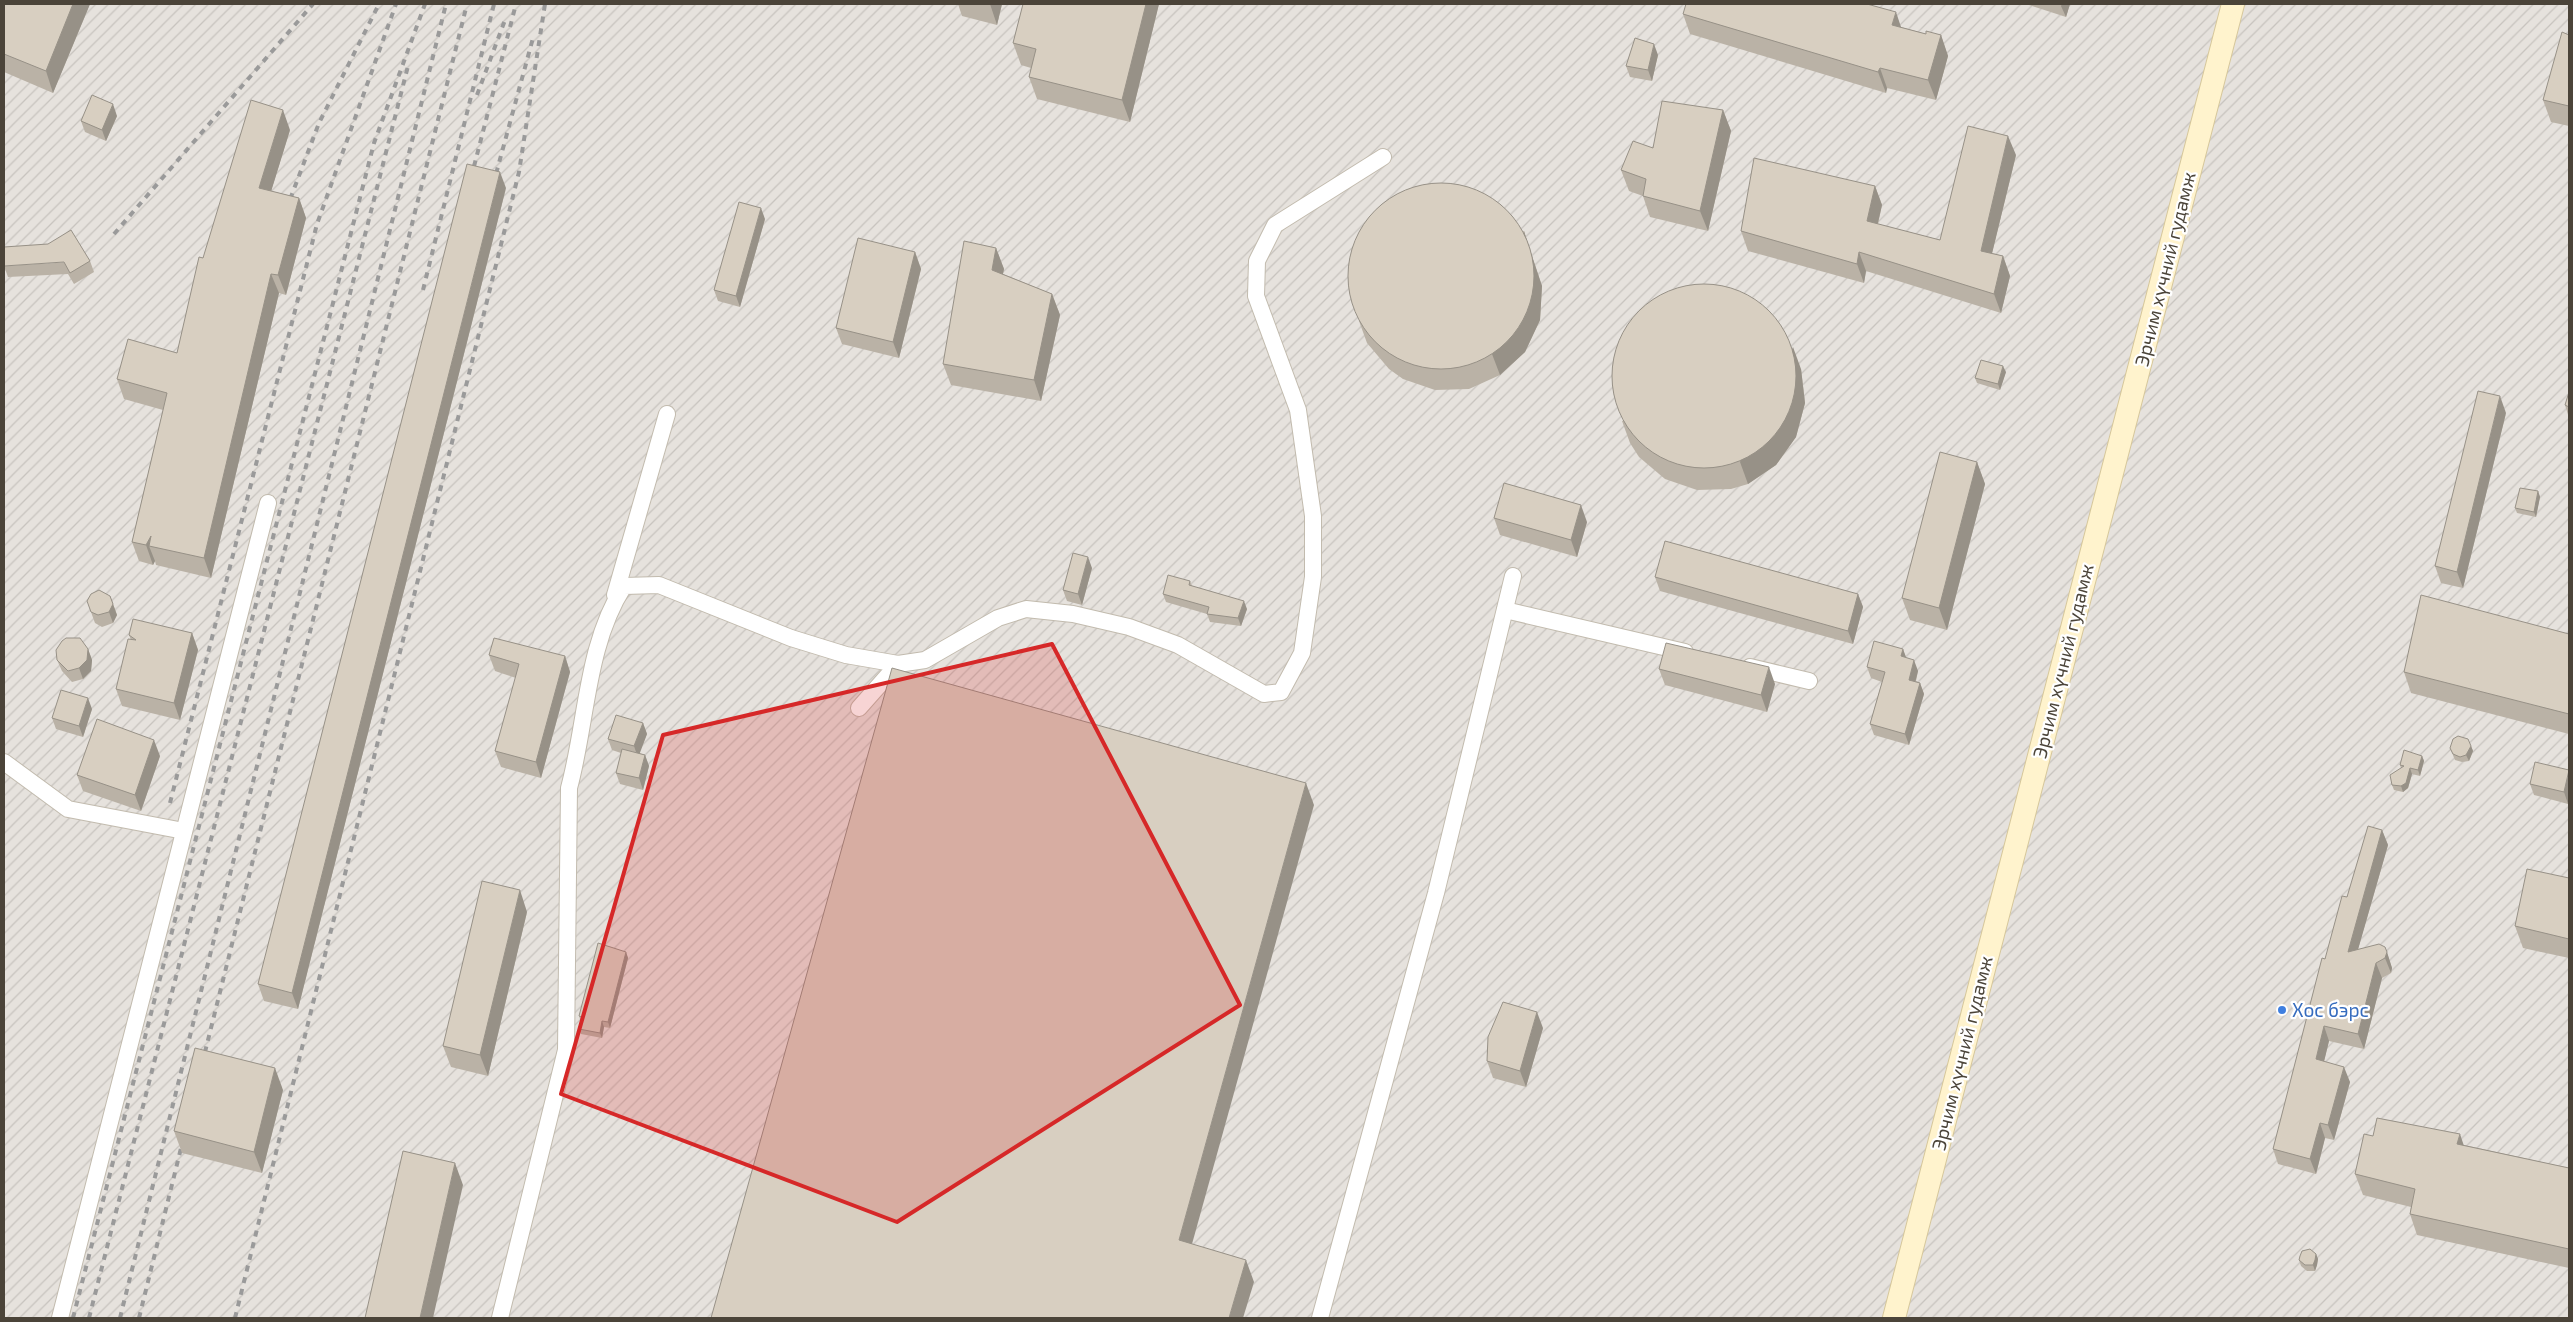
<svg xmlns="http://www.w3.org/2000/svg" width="2573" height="1322" font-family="'Exo 2',sans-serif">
<defs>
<pattern id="industrial-furrows" width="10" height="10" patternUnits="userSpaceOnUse" patternTransform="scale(1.25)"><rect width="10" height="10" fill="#e6e2dd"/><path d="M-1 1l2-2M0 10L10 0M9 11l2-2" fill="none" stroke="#c7c3be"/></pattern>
</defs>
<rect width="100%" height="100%" fill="#f6f3ec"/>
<!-- industrial -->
<rect fill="url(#industrial-furrows)" x="4" y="4" width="2565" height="1314"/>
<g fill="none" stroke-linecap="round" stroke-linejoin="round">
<defs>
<g id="minor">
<polyline points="615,595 667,414"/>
<polyline points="1505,610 1685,652"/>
<polyline points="1750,667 1809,681"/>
<polyline points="859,708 898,664 925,660 998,618 1026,609 1073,614 1129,627 1178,645 1264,694 1281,692 1302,653 1313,577 1313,516 1298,410 1256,296 1257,261 1275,225 1383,157"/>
<polyline points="4,762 68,809 184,831"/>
<polyline points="60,1318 268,503"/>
<path d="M 500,1318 L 566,1050 L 569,788 C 587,722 586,645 624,586 L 659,585 L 791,638 L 846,655 L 898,664"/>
<polyline points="1320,1318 1436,893 1513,576"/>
</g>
<polyline id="secondary" points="1894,1318 2233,4"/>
</defs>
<!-- minor casing -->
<use href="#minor" stroke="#c2bbae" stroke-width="18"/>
<!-- secondary casing -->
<use href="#secondary" stroke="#d6c79b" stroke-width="24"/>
<!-- minor -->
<use href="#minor" stroke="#fff" stroke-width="16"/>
<!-- secondary -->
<use href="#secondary" stroke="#fff3cd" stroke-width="22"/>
<!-- rail -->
<g stroke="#9a9a9a" stroke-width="4" stroke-dasharray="6 6" stroke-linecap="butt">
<polyline points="477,95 505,20"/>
<polyline points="471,178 516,4"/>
<polyline points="493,185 533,38"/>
<polyline points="286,210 319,123 379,4"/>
<polyline points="114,234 313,4"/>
<polyline points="423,290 494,4"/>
<polyline points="170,803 317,224 396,4"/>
<polyline points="202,1064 467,4"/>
<polyline points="73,1318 374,143 425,4"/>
<polyline points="89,1318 408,66"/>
<polyline points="120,1318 446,4"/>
<polyline points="139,1318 184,1136"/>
<polyline points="235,1318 519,172 545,4"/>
</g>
</g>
<!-- wall -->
<g fill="#bab2a6">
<polygon points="4,4 90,4 53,93 4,72"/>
<polygon points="958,4 1002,4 997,25 962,16"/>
<polygon points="1023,4 1159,4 1130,122 1037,99 1029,77 1031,68 1021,65 1013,43"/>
<polygon points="2029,4 2070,4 2066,17 2029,5"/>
<polygon points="1683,14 1901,27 1926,34 1941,35 1948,56 1936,100 1887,88 1886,93 1690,34"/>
<polygon points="2569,35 2569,126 2551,122 2543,100"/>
<polygon points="1658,55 1652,81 1630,77 1626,66"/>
<polygon points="1723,110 1731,131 1708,231 1650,217 1643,196 1629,191 1621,170"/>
<polygon points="117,116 106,141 85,132 81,121"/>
<polygon points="290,130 271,191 299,198 306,218 286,295 279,293 211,578 156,565 155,561 153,565 139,561 132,542 163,410 124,399 117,379 177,353 203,258"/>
<polygon points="2016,155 1992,253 2003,256 2010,276 2001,313 1866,271 1864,283 1748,251 1741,231 1875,186 1882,205 1878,224 1940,240"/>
<polygon points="506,188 298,1009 264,1001 258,984"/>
<polygon points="765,219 740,307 718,301 714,290"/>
<polygon points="1524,231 1531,253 1542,286 1540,320 1525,352 1500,375 1469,389 1435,390 1403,379 1389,369 1367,343 1359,321"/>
<polygon points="996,248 1004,269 1003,274 1052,294 1060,315 1041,401 951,385 943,364"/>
<polygon points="915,252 921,269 899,358 842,344 836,328"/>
<polygon points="90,261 94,272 74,284 68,274 8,277 4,266"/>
<polygon points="1801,369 1805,403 1796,437 1776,465 1748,484 1731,489 1697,490 1665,479 1639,457 1630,443 1622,421"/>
<polygon points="2006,372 2000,390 1977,383 1975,378"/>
<polygon points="2569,392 2569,418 2565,405"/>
<polygon points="2506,413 2463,588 2441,583 2435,566"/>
<polygon points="1977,462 1985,484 1947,630 1910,620 1902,598"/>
<polygon points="2538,491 2540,497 2536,517 2517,513 2515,508"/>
<polygon points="1494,518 1587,522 1577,557 1500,535"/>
<polygon points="1092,568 1082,605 1067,601 1063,590"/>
<polygon points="1655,577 1858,594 1863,607 1853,644 1660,591"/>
<polygon points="1190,581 1192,586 1247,609 1241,626 1210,622 1207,614 1166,602 1163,594"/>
<polygon points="110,596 117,615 113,623 102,627 95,623 91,612"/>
<polygon points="192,633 198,650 180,720 122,706 116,689 131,640 129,635"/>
<polygon points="2569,634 2569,734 2411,693 2404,672"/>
<polygon points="88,649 92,660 91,671 83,679 72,682 62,671 57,660"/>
<polygon points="1903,649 1906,658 1918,671 1916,681 1920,683 1924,694 1909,745 1874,735 1870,724 1882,682 1871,678 1867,667"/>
<polygon points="489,655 565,656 570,672 541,778 501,767 495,751 516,678 495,671"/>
<polygon points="1659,669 1775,684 1767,712 1665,685"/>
<polygon points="92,709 83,737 56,729 52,718"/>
<polygon points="643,723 647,734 639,753 645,755 649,766 643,790 620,784 616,773 621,753 612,750 608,739"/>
<polygon points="2471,746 2473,751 2469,761 2462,762 2455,760 2450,748"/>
<polygon points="160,756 141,811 83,791 77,775"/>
<polygon points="2422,756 2424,761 2420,776 2412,774 2408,788 2403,792 2394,790 2392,785 2401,768 2400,765"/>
<polygon points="2569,770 2569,797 2568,804 2534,795 2530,784"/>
<polygon points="2382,830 2388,845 2358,949 2385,947 2392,968 2391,973 2382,978 2364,1049 2329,1041 2324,1061 2350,1082 2334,1140 2325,1138 2316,1174 2278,1164 2273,1149 2325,959 2347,897"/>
<polygon points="2569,878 2569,958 2523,948 2515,926"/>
<polygon points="527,912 488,1076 451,1067 443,1046"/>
<polygon points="626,952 628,958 610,1028 604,1027 602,1038 581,1034 579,1029 581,1022 579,1016"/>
<polygon points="1543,1028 1526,1087 1493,1078 1487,1061"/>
<polygon points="283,1090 262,1173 182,1153 174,1131"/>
<polygon points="2373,1136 2464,1145 2569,1168 2569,1268 2417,1235 2410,1214 2411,1207 2363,1195 2355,1174"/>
<polygon points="2316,1254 2318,1259 2317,1265 2315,1271 2307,1271 2301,1266 2299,1260"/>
</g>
<!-- shaded-wall -->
<g fill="#979187">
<polygon points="73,4 90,4 53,93 46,71"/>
<polygon points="990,4 1002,4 997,25"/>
<polygon points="1146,4 1159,4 1130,122 1122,100"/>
<polygon points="2062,4 2070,4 2066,17 2061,6"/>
<polygon points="1896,12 1903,33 1892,25"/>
<polygon points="1941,35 1948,56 1936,100 1928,80"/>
<polygon points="1654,44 1658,55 1652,81 1648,70"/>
<polygon points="1880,68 1887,88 1886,93 1878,72"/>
<polygon points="113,104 117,116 106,141 102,130"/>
<polygon points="283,110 290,130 266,208 259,188"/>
<polygon points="1723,110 1731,131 1708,231 1700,211"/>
<polygon points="2008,136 2016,155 1988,270 1981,251"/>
<polygon points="500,172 506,188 298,1009 292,993"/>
<polygon points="1875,186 1882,205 1874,240 1867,221"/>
<polygon points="299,198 306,218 286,295 278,275"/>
<polygon points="761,208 765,219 740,307 736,296"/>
<polygon points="1524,231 1531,253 1542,286 1540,320 1525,352 1500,375 1492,354"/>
<polygon points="996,248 1004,269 999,291 992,270"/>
<polygon points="915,252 921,269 899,358 893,342"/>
<polygon points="1859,252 1866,271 1864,283 1857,264"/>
<polygon points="2003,256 2010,276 2001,313 1994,294"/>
<polygon points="271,274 279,293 211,578 204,558"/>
<polygon points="1052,294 1060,315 1041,401 1034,380"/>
<polygon points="1793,347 1801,369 1805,403 1796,437 1776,465 1748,484 1740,462"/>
<polygon points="2003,366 2006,372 2000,390 1998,384"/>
<polygon points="2500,396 2506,413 2463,588 2457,572"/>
<polygon points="1977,462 1985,484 1947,630 1939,608"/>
<polygon points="2538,491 2540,497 2536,517 2534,512"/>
<polygon points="1581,505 1587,522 1577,557 1571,540"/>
<polygon points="151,536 149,546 155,561 153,565 146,545"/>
<polygon points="1088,557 1092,568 1082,605 1078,594"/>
<polygon points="1858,594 1863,607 1853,644 1848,631"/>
<polygon points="110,596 117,615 113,623 109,612"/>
<polygon points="1244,601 1247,609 1241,626 1238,618"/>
<polygon points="192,633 198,650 180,720 174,703"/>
<polygon points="88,649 92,660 91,671 83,679 79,668"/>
<polygon points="1903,649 1907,660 1901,656"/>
<polygon points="565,656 570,672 541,778 536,762"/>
<polygon points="1914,660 1918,671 1913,691 1909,680"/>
<polygon points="1769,667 1775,684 1767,712 1761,695"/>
<polygon points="1920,683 1924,694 1909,745 1905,734"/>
<polygon points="88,698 92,709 83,737 79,726"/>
<polygon points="643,723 647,734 638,758 634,746"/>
<polygon points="154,740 160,756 141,811 135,795"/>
<polygon points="2471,746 2473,751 2469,761 2466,755"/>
<polygon points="645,755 649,766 643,790 639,778"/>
<polygon points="2422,756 2424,761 2420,776 2418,770"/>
<polygon points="2410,768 2412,774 2408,788 2403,792 2401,786"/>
<polygon points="2569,770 2569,797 2568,804 2564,792"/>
<polygon points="1306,783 1314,805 1187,1262 1179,1240"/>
<polygon points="2382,830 2388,845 2353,967 2348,952"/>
<polygon points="520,890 527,912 488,1076 480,1055"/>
<polygon points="626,952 628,958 610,1028 608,1022"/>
<polygon points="2387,952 2392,968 2391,973 2385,958"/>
<polygon points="2376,963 2382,978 2364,1049 2358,1034"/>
<polygon points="1537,1012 1543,1028 1526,1087 1520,1071"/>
<polygon points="602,1021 604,1027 602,1038 600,1033"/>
<polygon points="2324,1026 2329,1041 2321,1074 2316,1059"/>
<polygon points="2344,1067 2350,1082 2334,1140 2328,1125"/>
<polygon points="275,1068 283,1090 262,1173 254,1152"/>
<polygon points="2320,1123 2325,1138 2316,1174 2310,1159"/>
<polygon points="2460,1134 2467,1155 2457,1144"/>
<polygon points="455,1163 463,1185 433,1318 420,1318"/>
<polygon points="2316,1254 2318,1259 2317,1265 2315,1271 2313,1265"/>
<polygon points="1246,1260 1254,1282 1243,1318 1229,1318"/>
</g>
<!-- building -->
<g fill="#d8cfc1" stroke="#979187">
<polygon points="4,4 73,4 46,71 4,54"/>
<polygon points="1023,4 1146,4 1122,100 1029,77 1036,49 1013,43"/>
<polygon points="1686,4 1867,4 1896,12 1892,25 1926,34 1926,31 1941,35 1928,80 1880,68 1878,72 1683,14"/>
<polygon points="2562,32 2569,35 2569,106 2543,100"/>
<polygon points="1635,38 1654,44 1648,70 1626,66"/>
<polygon points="92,95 113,104 102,130 81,121"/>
<polygon points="251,100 283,110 259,188 299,198 278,275 271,274 204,558 149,546 151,536 146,545 132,542 167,393 117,379 128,339 177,353 199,257 203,258"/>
<polygon points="1662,101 1723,110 1700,211 1643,196 1646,179 1621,170 1633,141 1653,148"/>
<polygon points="1968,126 2008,136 1981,251 2003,256 1994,294 1859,252 1857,264 1741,231 1754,158 1875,186 1867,221 1940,240"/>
<polygon points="467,164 500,172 292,993 258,984"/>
<circle cx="1441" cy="276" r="93"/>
<polygon points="739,202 761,208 736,296 714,290"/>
<polygon points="71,230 90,261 70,273 64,262 4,266 4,247 48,244"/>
<polygon points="858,238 915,252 893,342 836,328"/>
<polygon points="964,241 996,248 992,270 1052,294 1034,380 943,364"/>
<circle cx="1704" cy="376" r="92"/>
<polygon points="1981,360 2003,366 1998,384 1975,378"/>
<polygon points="2478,391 2500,396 2457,572 2435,566"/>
<polygon points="2569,392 2569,407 2565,405"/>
<polygon points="1940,452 1977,462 1939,608 1902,598"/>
<polygon points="1504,483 1581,505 1571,540 1494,518"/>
<polygon points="2520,488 2538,491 2534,512 2515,508"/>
<polygon points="1665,541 1858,594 1848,631 1655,577"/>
<polygon points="1073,553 1088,557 1078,594 1063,590"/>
<polygon points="1168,575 1190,581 1189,585 1244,601 1238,618 1207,614 1209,607 1163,594"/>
<polygon points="99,590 110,596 113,604 109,612 98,615 91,612 87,601 91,594"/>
<polygon points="2421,595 2569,634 2569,714 2404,672"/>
<polygon points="133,619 192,633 174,703 116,689 128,639 136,640 129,635"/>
<polygon points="66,638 80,638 88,649 87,660 79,668 68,671 57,660 56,650 62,641"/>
<polygon points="494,638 565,656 536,762 495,751 519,664 489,655"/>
<polygon points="1874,641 1903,649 1901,656 1914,660 1909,680 1920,683 1905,734 1870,724 1885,672 1867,667"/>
<polygon points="1666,643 1769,667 1761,695 1659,669"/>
<polygon points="892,668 1306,783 1179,1240 1246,1260 1229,1318 711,1318"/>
<polygon points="61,690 88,698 79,726 52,718"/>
<polygon points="616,715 643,723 634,746 608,739"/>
<polygon points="97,719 154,740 135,795 77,775"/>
<polygon points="2458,736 2468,739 2471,746 2466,755 2460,757 2453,754 2450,748 2453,739"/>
<polygon points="622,749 645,755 639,778 616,773"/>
<polygon points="2404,750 2422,756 2418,770 2410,768 2406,783 2401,786 2392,785 2390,775 2404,766 2400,765"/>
<polygon points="2535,762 2569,770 2564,792 2530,784"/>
<polygon points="2368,826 2382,830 2348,952 2379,944 2385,947 2387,952 2385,958 2376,963 2358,1034 2324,1026 2316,1059 2344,1067 2328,1125 2320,1123 2310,1159 2273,1149 2322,958 2325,959 2342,896 2347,897"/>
<polygon points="2527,869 2569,878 2569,939 2515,926"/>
<polygon points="482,881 520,890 480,1055 443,1046"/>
<polygon points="598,943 626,952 608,1022 602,1021 600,1033 579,1029 582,1017 579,1016"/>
<polygon points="1503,1002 1537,1012 1520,1071 1487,1061 1488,1037"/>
<polygon points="195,1048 275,1068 254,1152 174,1131"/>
<polygon points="2377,1118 2460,1134 2457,1144 2569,1168 2569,1249 2410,1214 2415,1189 2355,1174 2364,1134 2373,1136"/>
<polygon points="403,1151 455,1163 420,1318 365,1318"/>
<polygon points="2310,1249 2316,1254 2315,1260 2313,1265 2305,1265 2299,1260 2300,1256 2302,1251"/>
</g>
<!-- marked area -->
<path fill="#d62828" fill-opacity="0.2" stroke="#d62828" stroke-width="4" stroke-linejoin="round" d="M 1052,644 L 1240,1005 L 897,1222 L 561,1094 L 663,735 Z"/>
<!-- markers -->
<circle fill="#3f7fe0" stroke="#fff" stroke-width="2" cx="2282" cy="1010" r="5"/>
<g text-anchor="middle" stroke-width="4.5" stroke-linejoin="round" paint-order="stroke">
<!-- street labels -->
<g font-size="19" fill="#4b4439" stroke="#fff">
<text transform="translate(2165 269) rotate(-76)" y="7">Эрчим хүчний гудамж</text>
<text transform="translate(2063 661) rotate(-76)" y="7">Эрчим хүчний гудамж</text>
<text transform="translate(1962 1053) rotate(-76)" y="7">Эрчим хүчний гудамж</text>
</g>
<!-- shop labels -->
<g font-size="19" fill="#366cbe" stroke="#fff" text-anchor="start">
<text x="2292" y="1017">Хос бэрс</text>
</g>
</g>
<!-- border -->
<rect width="2573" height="1322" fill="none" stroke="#4b4439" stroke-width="10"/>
</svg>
